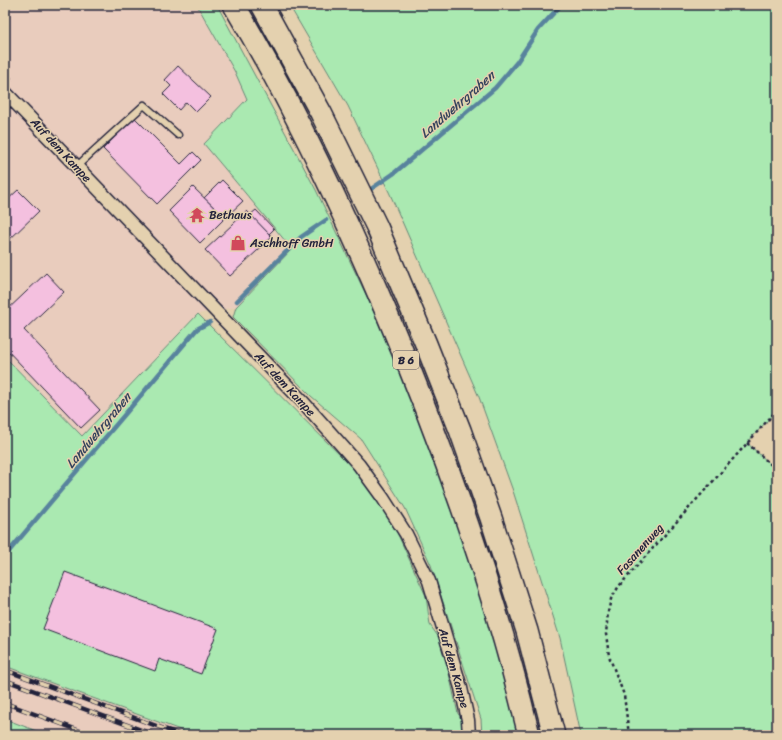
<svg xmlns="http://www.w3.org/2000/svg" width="782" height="740" font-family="Sriracha,sans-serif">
<rect width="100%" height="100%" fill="#e4d1af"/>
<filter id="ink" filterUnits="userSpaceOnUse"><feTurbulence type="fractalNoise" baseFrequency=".025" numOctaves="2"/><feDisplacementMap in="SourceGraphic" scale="8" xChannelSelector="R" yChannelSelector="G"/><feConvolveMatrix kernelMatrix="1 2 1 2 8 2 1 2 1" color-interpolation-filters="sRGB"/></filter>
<g filter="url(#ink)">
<!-- built -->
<g fill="#e9ccbd">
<polygon points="5,5 197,5 235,72 247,99 204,144 292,249 236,307 198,314 82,436 5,357"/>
<polygon points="5,667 193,735 47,735 5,719"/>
</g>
<!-- green -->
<g fill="#aae9b1" stroke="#668676">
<polygon points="197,5 217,5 316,190 370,303 416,410 469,560 496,648 518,735 482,735 481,719 431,565 405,508 361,439 311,396 233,317 236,307 292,249 204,144 247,99 235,72"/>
<polygon points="289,5 777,5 777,410 747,443 777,470 777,735 581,735 560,638 513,491 479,397 390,194 348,106"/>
<polygon points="198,314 352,467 389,515 426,596 430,625 442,642 458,714 468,720 469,735 194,735 5,666 5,357 82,436"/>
<polygon points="5,719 47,735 5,735"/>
</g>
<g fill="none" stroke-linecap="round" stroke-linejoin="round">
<!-- stream -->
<g stroke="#59839d" stroke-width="4.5">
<polyline points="371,189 393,174 495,88 517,62 538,30 561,5"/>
<polyline points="237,301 301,237 326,220"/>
<polyline points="5,556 197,329 210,322"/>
</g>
</g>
<!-- building -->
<g fill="#f4c0df" stroke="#22223b">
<polygon points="178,66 211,97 196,112 186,102 179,110 163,94 171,86 165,80"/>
<polygon points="134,117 181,164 193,152 201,160 157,204 103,149"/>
<polygon points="222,180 243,201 225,218 204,198"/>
<polygon points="193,187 225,218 200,243 169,211"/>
<polygon points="18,190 39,211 5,244 5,202"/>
<polygon points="256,210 274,229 269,234 250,215"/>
<polygon points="247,211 272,237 230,276 205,250"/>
<polygon points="46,273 64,292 24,330 100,410 81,428 5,348 5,312"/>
<polygon points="65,572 218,629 201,674 159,659 155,671 43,629"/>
</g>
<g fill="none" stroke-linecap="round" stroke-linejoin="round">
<defs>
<polyline id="service" points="76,167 144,105 178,135"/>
<polyline id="minor" points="5,92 303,402 359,465 383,498 406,534 429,581 461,688 468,720 469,735"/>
<g id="trunk">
<path d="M 234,5 C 293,104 342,208 387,314 C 445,451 495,591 529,735"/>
<polyline points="262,5 321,113 377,227 426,344 460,430 491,518 527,631 554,735"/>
</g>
</defs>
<!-- service casing -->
<use href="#service" stroke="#22223b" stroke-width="9"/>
<!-- minor casing -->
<use href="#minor" stroke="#22223b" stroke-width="15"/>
<!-- trunk casing -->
<use href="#trunk" stroke="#22223b" stroke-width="24"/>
<!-- path -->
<g stroke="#22223b" stroke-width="2.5" stroke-dasharray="3 3" stroke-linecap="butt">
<polyline points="5,72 13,81"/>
<polyline points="747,443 777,470"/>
<polyline points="629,735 624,695 609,656 606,634 608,612 611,599 619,586 777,410"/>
</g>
<!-- service -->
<use href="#service" stroke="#e4d1af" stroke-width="6"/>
<!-- minor -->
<use href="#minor" stroke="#e4d1af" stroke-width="12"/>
<!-- trunk -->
<use href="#trunk" stroke="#e4d1af" stroke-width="21"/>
<defs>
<g id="rail">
<polyline points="5,670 181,735"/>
<polyline points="5,680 155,735"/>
<polyline points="5,703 91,735"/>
</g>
</defs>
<!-- rail casing -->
<use href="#rail" stroke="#22223b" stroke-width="4.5"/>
<!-- rail -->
<use href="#rail" stroke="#e4d1af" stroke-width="3" stroke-dasharray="9" stroke-linecap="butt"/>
</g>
</g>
<!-- icons -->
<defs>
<symbol id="temple-bare" viewBox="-9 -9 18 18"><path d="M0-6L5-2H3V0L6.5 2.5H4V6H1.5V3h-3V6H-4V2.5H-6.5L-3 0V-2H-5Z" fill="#d1495b" stroke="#e4d1af" stroke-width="2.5" paint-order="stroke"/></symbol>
<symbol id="shop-bare" viewBox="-9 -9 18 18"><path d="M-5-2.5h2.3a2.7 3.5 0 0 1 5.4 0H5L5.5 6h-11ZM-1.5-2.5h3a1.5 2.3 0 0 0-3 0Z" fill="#d1495b" stroke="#e4d1af" stroke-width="2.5" paint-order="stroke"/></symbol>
</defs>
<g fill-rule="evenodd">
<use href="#temple-bare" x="186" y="204" width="22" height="22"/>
<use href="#shop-bare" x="227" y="232" width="22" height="22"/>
</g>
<g text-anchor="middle" stroke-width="3" stroke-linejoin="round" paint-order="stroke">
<!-- shield labels -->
<rect fill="#e4d1af" stroke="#5c565e" stroke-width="1" x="393" y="351" width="26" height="18" rx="3"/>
<g font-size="11" font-weight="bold" fill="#22223b">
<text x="406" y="364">B 6</text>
</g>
<!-- street labels -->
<g font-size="12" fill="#22223b" stroke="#e4d1af">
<text transform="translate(61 150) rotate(47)" y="4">Auf dem Kampe</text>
<text transform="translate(285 384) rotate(47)" y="4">Auf dem Kampe</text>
<text transform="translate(640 549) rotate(-48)" y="4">Fasanenweg</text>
<text transform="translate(454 668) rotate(74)" y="4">Auf dem Kampe</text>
</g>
<!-- poi labels -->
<g font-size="12" fill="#22223b" stroke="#e4d1af" text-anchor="start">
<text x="209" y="219">Bethaus</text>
<text x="250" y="247">Aschhoff GmbH</text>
</g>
<!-- water labels -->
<g font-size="13" font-style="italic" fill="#34425c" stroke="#e4d1af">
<text transform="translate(457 104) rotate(-41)" y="5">Landwehrgraben</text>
<text transform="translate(98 430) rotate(-50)" y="5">Landwehrgraben</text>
</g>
</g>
<!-- margin -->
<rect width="782" height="740" fill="none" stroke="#e4d1af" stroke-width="20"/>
<rect x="10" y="10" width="762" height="720" fill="none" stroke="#22223b" stroke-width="1.5" filter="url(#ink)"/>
</svg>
